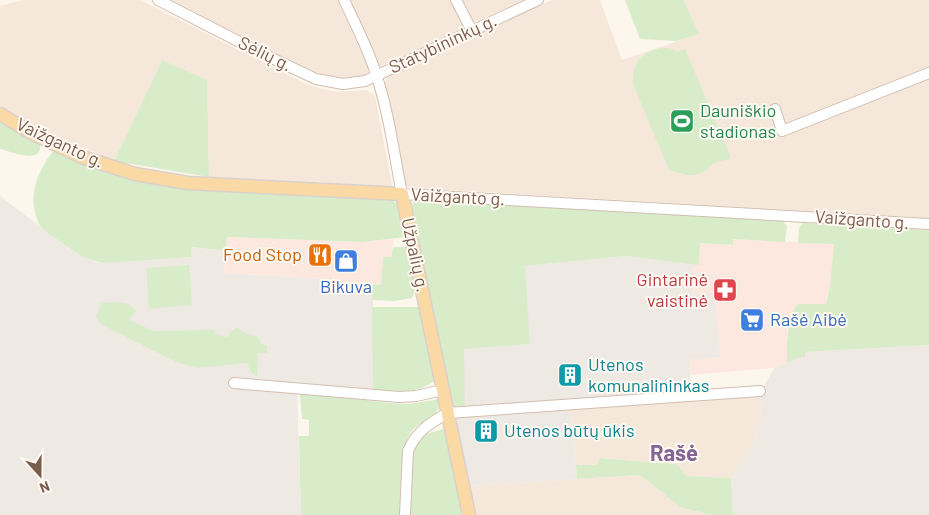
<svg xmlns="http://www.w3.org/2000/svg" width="929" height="515" font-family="Barlow,sans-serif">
<rect width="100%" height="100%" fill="#fdf6ec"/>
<!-- residential -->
<g fill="#f5e8da">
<polygon points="23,0 140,0 308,85 336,92 366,90 375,96 392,186 209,177 207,80 162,60 114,161 36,128 0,106 0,6"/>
<polygon points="172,0 337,0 369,69 366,75 345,78 321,74 265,49"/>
<polygon points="348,0 452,0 465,28 379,67"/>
<polygon points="460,0 524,0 471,24"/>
<polygon points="552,0 600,0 622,60 699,34 684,0 929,0 929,218 411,188 407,186 405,183 384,83 390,74"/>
<polygon points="760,393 761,415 754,441 731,478 687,476 676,464 601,458 597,465 576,465 571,407"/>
<polygon points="640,475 680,507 711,515 475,515 468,486"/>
</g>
<!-- commercial -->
<g fill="#fde8e0">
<polygon points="227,237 363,242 394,239 391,257 383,257 381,285 357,283 357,292 325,291 325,279 224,273"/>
<polygon points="733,239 835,244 830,286 826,304 797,305 787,331 787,363 774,368 690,375 689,360 720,357 715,292 693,294 693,263 699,264 700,243 733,245"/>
</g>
<!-- industrial -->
<g fill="#efe9e4">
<polygon points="0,196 71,250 94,262 107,263 191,257 190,247 225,251 224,273 325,279 325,291 373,293 373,389 297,383 301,515 0,515"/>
<polygon points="626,256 693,263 693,293 715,292 720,357 689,360 691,387 689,391 682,393 465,406 463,348 530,344 524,266"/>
<polygon points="929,345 929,515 733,515 731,478 754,441 761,415 760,393 774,368 798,358 804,357 805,352"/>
<polygon points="571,407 577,479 468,486 455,414"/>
</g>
<!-- green -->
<g fill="#d8ecc9">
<polygon points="625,0 684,0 699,34 677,41 640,39"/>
<path d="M 660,48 L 669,48 L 677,52 L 685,49 L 731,158 L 713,164 L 705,171 L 696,175 L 687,175 L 669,170 L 633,84 C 633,62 640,54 660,48 Z"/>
<polygon points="162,60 207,80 209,177 114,161"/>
<path d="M 0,118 L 40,143 C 43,166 13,152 0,149 Z"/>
<path d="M 55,149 L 177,185 L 393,201 L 398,205 L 406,237 L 363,242 L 227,237 L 226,251 L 191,247 L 191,257 L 107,263 C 89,262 77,254 62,243 C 56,238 46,233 41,227 C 38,224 38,220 36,216 C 28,193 39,168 55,149 Z"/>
<polygon points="417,200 782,220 787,226 785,242 733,239 733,245 700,243 699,265 626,256 525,266 530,344 464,349 465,406 454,407 409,208 412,203"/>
<path d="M 803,223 L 929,230 L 929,345 L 805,352 L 805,357 L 798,358 L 787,363 C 787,342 786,323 797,304 L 826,304 L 830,286 L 834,244 L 798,243 L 799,228 Z"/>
<polygon points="393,247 409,247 416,287 412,298 394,301 372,300 372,293 357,292 357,283 381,285 383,257 391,257"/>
<polygon points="189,265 192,305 149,309 146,268"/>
<polygon points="114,302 128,304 137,311 128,319 153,331 214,330 217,335 228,337 230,332 237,327 245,333 258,337 261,344 267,346 267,353 258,353 257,377 251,372 247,363 198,368 176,362 101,324 96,316 102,303"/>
<path d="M 372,307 L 420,307 L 435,380 C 415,396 397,391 373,389 Z"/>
<path d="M 303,393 L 390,403 L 409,404 L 440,399 C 443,417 419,420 411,432 C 398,452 401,492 401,515 L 301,515 L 299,436 L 309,436 L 309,420 L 302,419 L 300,394 Z"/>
<polygon points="444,429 464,515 409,515 412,451 426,434"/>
<polygon points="600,458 676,464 687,476 731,478 733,515 711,515 680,507 640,475 577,479 576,465 597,465"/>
</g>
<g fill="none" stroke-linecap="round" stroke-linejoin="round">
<defs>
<g id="minor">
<polyline points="158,0 259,52 316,79 343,84 365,81 538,0"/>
<path d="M 344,0 C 355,24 368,48 376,74 C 389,113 394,154 402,194 L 929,224"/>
<polyline points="456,0 472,31"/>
<polyline points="775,109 782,131 929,73"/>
<polyline points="234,383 399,397 416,396 443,390"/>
<path d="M 405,515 L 408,451 C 416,432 429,423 448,413 L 760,391"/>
</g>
<polyline id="major" points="0,114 31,133 82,157 135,174 188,183 402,194 469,515"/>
</defs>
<!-- minor casing -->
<use href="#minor" stroke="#d1beb0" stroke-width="12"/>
<!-- major casing -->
<use href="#major" stroke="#dad1cd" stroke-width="15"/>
<!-- minor -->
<use href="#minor" stroke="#fff" stroke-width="10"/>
<!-- major -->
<use href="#major" stroke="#fbd9a5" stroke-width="12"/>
</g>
<!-- icons -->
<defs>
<symbol id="stadium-square" viewBox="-11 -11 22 22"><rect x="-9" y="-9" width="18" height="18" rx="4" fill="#2e9e5b" stroke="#fffaf3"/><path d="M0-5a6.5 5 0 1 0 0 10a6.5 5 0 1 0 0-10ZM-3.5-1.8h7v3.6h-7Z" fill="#fff"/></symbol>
<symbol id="restaurant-square" viewBox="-11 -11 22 22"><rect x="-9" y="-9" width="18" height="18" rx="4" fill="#e8710a" stroke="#fffaf3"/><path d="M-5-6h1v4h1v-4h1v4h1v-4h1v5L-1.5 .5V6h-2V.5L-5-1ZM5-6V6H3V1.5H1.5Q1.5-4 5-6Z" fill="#fff"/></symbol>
<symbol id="shop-square" viewBox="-11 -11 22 22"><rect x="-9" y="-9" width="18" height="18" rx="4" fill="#3f7fe0" stroke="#fffaf3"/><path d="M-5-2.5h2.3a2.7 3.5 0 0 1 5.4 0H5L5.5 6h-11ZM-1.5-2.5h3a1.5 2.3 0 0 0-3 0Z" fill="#fff"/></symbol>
<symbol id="pharmacy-square" viewBox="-11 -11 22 22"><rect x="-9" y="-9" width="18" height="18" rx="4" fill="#e0444e" stroke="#fffaf3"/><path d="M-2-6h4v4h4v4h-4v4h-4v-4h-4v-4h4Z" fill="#fff"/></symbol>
<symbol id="supermarket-square" viewBox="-11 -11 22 22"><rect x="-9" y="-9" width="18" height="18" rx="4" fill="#3f7fe0" stroke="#fffaf3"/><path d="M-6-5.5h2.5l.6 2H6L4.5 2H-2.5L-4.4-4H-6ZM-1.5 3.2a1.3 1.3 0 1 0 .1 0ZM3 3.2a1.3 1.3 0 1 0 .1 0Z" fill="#fff"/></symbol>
<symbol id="building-square" viewBox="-11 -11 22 22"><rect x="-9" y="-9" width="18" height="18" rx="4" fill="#0f9aa8" stroke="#fffaf3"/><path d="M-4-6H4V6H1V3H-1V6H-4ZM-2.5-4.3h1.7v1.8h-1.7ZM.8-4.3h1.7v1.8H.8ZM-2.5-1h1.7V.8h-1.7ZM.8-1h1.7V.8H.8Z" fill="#fff"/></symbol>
</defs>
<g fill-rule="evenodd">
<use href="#stadium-square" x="668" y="107" width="28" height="28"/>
<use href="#restaurant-square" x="306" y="241" width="28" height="28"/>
<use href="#shop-square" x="332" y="247" width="28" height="28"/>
<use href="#pharmacy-square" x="711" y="276" width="28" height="28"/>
<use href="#supermarket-square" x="738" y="306" width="28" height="28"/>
<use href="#building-square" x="556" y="361" width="28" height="28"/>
<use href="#building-square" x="472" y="417" width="28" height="28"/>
</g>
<g text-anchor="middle" stroke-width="4" stroke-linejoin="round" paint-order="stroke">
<!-- street labels -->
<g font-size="18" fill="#7a5c4d" stroke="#fffaf3">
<text transform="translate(443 44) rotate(-25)" y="6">Statybininkų g.</text>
<text transform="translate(265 54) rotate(26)" y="6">Sėlių g.</text>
<text transform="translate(60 143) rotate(25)" y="6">Vaižganto g.</text>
<text transform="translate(458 197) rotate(3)" y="6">Vaižganto g.</text>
<text transform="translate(862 220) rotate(4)" y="6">Vaižganto g.</text>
<text transform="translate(415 255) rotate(78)" y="6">Užpalių g.</text>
</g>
<!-- leisure labels -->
<g font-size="18" fill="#27864d" stroke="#fffaf3" text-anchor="start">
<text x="700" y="117">Dauniškio<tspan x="700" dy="21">stadionas</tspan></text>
</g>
<!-- food labels -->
<g font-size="18" fill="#c56008" stroke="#fffaf3" text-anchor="end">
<text x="302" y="261">Food Stop</text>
</g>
<!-- health labels -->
<g font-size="18" fill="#be3a42" stroke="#fffaf3" text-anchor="end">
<text x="708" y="286">Gintarinė<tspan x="708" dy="21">vaistinė</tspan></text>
</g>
<!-- shop labels -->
<g font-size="18" fill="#366cbe" stroke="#fffaf3">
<text x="346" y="293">Bikuva</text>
<text x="770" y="326" text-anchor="start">Rašė Aibė</text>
</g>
<!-- culture labels -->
<g font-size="18" fill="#0d838f" stroke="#fffaf3" text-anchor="start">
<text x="588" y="371">Utenos<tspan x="588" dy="21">komunalininkas</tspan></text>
<text x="504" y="437">Utenos būtų ūkis</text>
</g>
<!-- district labels -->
<g font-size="22" font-weight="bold" fill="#846695" stroke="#fffaf3">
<text x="674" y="461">Rašė</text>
</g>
</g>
<!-- north arrow -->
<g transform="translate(40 475) rotate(159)" stroke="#fffaf3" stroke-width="4" paint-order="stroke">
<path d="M0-4L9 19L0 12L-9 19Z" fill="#7a5c4d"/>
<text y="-8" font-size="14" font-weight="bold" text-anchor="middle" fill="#7a5c4d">N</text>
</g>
</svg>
